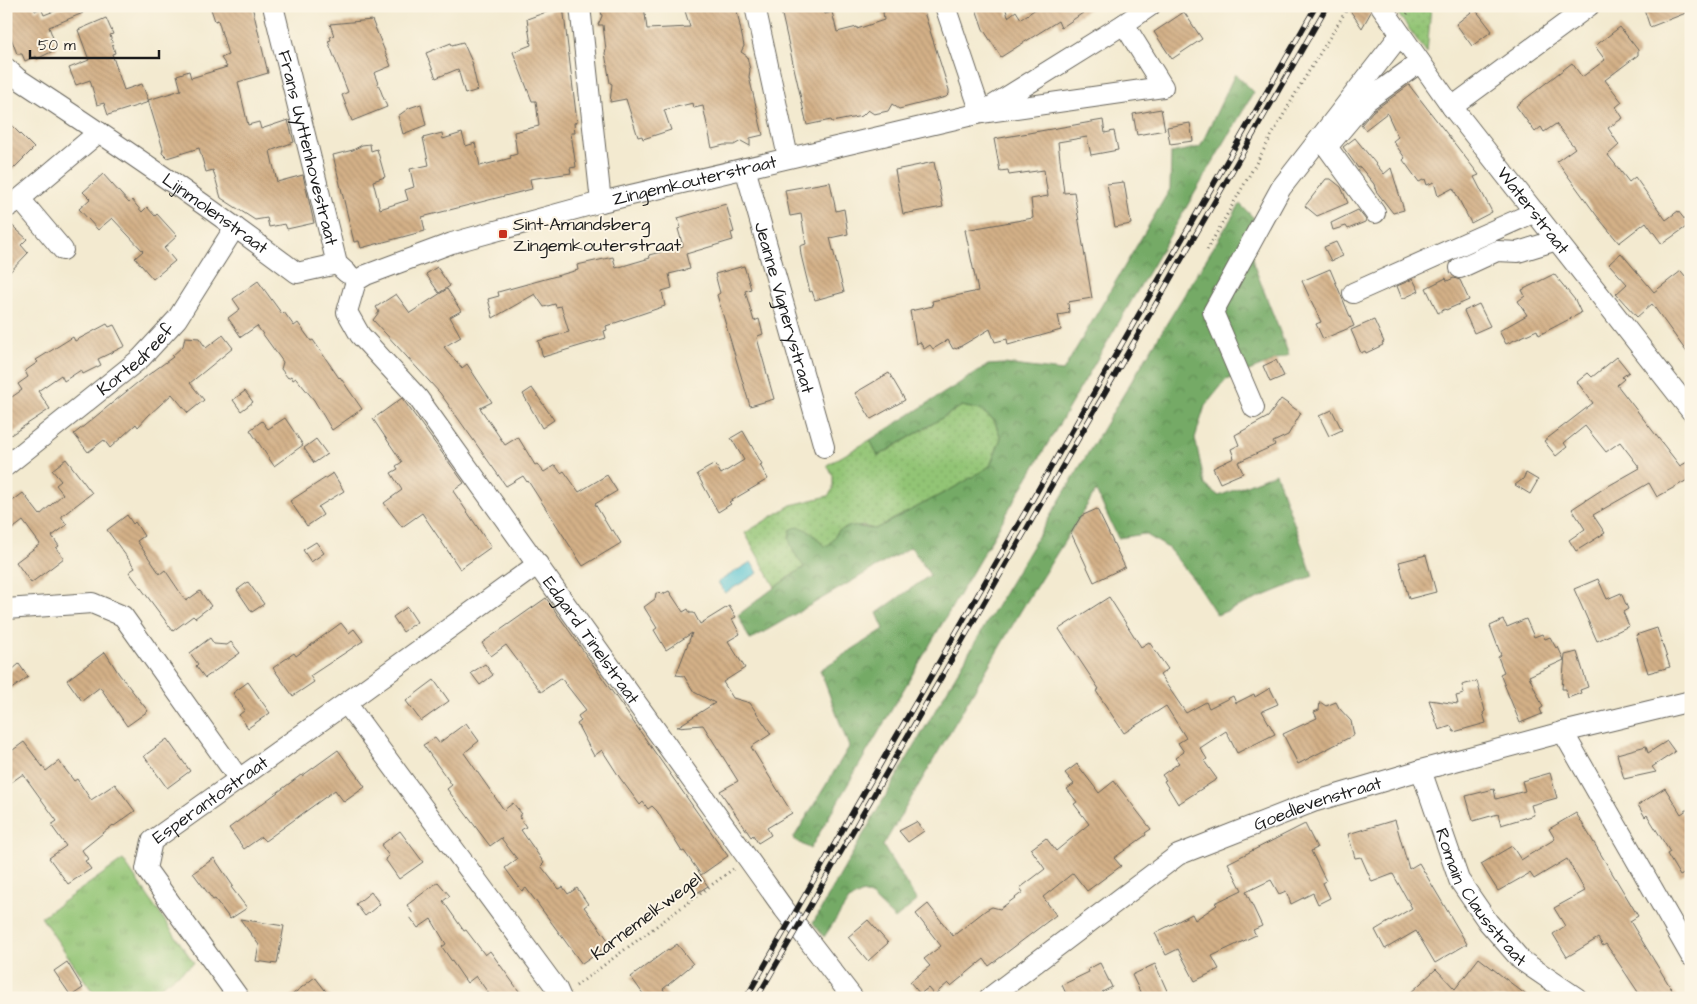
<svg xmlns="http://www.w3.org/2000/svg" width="1697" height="1004" font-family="'Architects Daughter',sans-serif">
<defs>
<pattern id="grass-dots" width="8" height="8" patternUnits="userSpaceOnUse" patternTransform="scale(1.25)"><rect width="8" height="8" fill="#92c474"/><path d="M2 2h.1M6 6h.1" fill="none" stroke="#7da864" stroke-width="1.8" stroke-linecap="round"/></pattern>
<pattern id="forest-crowns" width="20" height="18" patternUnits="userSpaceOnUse" patternTransform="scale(1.25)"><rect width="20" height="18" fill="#75aa66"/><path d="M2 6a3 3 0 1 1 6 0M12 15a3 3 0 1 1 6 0" fill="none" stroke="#5f8a53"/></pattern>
<pattern id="park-tufts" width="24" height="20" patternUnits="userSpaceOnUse" patternTransform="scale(1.25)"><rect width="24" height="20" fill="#92c474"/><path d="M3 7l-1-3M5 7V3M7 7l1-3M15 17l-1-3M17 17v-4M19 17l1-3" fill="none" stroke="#7da864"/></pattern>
<pattern id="building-back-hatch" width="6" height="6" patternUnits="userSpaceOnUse" patternTransform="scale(1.25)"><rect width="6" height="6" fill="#d3b087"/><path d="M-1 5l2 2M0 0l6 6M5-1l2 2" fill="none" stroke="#b59774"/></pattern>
</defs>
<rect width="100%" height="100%" fill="#fcf5e5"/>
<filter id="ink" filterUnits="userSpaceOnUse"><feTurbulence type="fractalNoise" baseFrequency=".02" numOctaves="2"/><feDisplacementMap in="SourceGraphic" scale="10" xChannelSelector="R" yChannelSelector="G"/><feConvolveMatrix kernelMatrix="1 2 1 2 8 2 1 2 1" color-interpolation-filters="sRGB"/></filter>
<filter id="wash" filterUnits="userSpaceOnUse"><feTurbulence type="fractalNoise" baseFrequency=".0096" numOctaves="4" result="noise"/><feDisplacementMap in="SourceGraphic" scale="20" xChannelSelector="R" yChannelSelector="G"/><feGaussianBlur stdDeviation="1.12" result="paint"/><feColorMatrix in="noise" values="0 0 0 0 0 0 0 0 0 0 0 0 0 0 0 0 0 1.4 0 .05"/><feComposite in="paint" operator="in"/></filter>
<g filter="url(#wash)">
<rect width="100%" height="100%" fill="#f3ead0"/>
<!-- grass -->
<g fill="url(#grass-dots)" stroke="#577048">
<polygon points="1392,6 1431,6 1427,53"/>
<polygon points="962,406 980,410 994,420 1001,438 990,466 959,485 875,529 863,526 838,531 830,545 824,546 812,533 804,567 775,587 745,533 791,505 828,496 833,489 833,476 827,465 870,440 879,456"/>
</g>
<!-- forest -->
<g fill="url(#forest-crowns)" stroke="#486341">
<path d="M 1235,74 L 1254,92 L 810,849 L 793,839 L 849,747 L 820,670 L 884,629 L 877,613 L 930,575 L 911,547 L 750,640 L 738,615 L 775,587 L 804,567 C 796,556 787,545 790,530 L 799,526 L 812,533 L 824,546 L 829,545 L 838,531 L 851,526 L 875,529 L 959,485 L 990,466 L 1001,438 L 994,420 L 980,410 L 962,406 L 878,456 L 870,440 L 988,365 L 1004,364 L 1063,371 L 1170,189 L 1171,153 L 1200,147 Z"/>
<path d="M 1240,204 L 1255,219 L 1253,263 L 1289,355 L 1226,380 L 1205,406 L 1195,438 L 1205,485 L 1219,496 L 1276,473 L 1313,576 L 1217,615 L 1194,580 L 1168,548 L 1145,534 L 1118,538 L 1096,491 L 1022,609 L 883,846 L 917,901 L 895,919 L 872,897 L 863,893 L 849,900 L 824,937 L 813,923 C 950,680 1094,441 1240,204 Z"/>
</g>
<!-- park -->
<polygon fill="url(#park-tufts)" stroke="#577048" points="123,860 194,963 144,998 97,998 41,917"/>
<!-- water -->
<polygon fill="#59c4d3" stroke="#3a7078" points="751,562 758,573 725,593 718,582"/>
<g id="blocks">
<!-- building -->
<g fill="url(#building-back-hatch)">
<polygon points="6,6 34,6 35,11 41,8 44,15 67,6 80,6 83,13 49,27 57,49 37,59 36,56 25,61 22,54 17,54 6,24"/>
<polygon points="210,6 252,6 268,73 238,82 248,125 259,122 261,129 288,120 294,142 270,151 277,182 303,175 314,223 287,229 285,224 269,227 267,218 255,220 221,198 213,170 206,172 199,148 167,158 162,153 163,149 148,100 181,90 177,75 189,71 191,78 227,67 221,58 228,55 218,20 215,21"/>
<polygon points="563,6 577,122 574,123 575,133 571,133 576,167 570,168 571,173 530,179 532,189 422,217 425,231 361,248 359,241 354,242 333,155 353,150 362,145 370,144 371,151 377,149 385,177 373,181 380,209 408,200 405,190 414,187 410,169 429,165 423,138 442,133 443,139 462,133 466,146 475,143 480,166 511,158 510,156 517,154 514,132 539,126 536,101 532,101 513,52 531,45 527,19"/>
<polygon points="600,6 644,6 647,29 690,27 685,11 688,11 687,6 736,6 744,46 741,52 747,56 750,70 749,77 763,135 750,138 750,146 741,141 734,145 724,145 712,148 703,106 694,108 693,103 664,110 671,130 643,139 642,136 638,137 626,99 610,102 612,84 610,83 605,53 606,50 603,25 598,25 602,16"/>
<polygon points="780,6 823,6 825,14 832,12 837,32 857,27 857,29 884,20 883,12 886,11 884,6 922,6 949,90 949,94 946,97 899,109 892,104 888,111 874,114 868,110 862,116 832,122 831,120 807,125"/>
<polygon points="975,6 1005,6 1008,17 1016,11 1021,19 1040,6 1093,6 1061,28 1058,21 1001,57 983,29"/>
<polygon points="1347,6 1369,6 1371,12 1362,28"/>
<polygon points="1643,6 1691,6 1691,11 1650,27"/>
<polygon points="1475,9 1492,31 1472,46 1456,24"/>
<polygon points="1184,12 1202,39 1172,59 1154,32"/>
<polygon points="106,18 113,34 110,35 115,53 112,54 124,90 142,84 149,102 108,115 104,103 97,105 90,80 76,85 69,68 89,60 78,30"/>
<polygon points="372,20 391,66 374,73 387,107 352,121 342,95 348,92 328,41 331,40 330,37 334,36 330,24"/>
<polygon points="1620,27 1638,50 1638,55 1605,80 1622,102 1616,107 1623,118 1608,128 1619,145 1608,155 1629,182 1635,177 1666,220 1678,211 1689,225 1662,244 1646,222 1619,243 1597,216 1557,161 1575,148 1556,124 1544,132 1541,127 1535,132 1516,106 1572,63 1582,77 1605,60 1595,46"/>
<polygon points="463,42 473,64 472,64 478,90 465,94 458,69 436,78 426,53 451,43 452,45"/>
<polygon points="1409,85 1479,175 1474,177 1492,212 1471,223 1453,188 1438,196 1434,182 1427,185 1425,179 1419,182 1403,160 1405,158 1393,141 1398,137 1387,113 1365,130 1361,125 1373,111"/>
<polygon points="421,104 426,125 403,134 398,116 409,108"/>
<polygon points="1161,109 1165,130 1137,135 1133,114"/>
<polygon points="6,120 34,148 6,176"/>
<polygon points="1103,120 1105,133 1114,131 1118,150 1091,155 1087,137 1058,142 1064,193 1074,192 1092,298 1068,302 1069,313 1058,315 1061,330 1008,345 1007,339 995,342 990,329 956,349 955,348 953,349 948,340 933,349 930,345 924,349 920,342 916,344 910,311 933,306 932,301 978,291 965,230 1033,218 1031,199 1048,196 1044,170 1009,175 1008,170 1000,171 994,139"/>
<polygon points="1190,123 1193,141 1170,144 1167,127"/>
<polygon points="1355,138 1384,174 1391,168 1404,210 1393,213 1376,191 1374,184 1360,167 1358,168 1343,147"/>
<polygon points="934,162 943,207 903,214 895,170"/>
<polygon points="103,174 129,203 132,200 142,212 147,207 155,216 157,214 177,236 164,248 175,261 153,279 135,258 143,251 112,218 98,230 79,209 90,199 83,192"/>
<polygon points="1326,179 1331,179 1341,187 1348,203 1317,216 1305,206"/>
<polygon points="830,182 836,211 844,209 848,234 830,238 844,292 815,300 812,291 810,292 801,255 800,246 806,244 801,214 790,216 785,190"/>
<polygon points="1124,182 1131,224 1115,227 1107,184"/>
<polygon points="726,204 734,232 731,233 733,240 686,254 690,269 669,274 672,288 662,291 665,306 606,326 607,330 604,331 606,338 543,357 538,341 569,332 561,306 556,307 555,304 544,307 535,294 493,318 488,299 499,296 498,292 578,270 577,265 613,257 616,268 650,258 649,255 683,246 678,229 681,228 678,218"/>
<polygon points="1358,210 1366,220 1365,222 1348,229 1346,226 1333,230 1331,223"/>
<polygon points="6,220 27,239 21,245 28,253 6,276"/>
<polygon points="1336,242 1343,256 1331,261 1324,247"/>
<polygon points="1621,253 1654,292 1681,271 1691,283 1691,358 1652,304 1637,317 1616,294 1627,284 1609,264"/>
<polygon points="744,266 751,289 745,291 754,321 759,319 763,334 758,336 757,338 774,399 750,406 717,295 720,293 715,274"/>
<polygon points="437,267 450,286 439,293 426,274"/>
<polygon points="1330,269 1354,326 1323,339 1316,324 1321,322 1302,281"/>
<polygon points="1554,274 1575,300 1581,313 1539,335 1537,330 1506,344 1499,331 1527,315 1518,301 1525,296 1522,290"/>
<polygon points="1446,278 1447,281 1454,278 1460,280 1469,300 1446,310 1445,309 1438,313 1426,288"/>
<polygon points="1413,279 1419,291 1402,299 1397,286"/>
<polygon points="258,281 282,314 284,312 294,326 298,323 311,341 313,340 339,378 340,377 362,409 332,430 314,400 296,378 293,380 291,376 288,378 281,369 283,362 257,326 241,337 228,318 240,309 233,299"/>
<polygon points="447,289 461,311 450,317 461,337 444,347 462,368 467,364 492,402 480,408 505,445 518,437 535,465 537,464 544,472 555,465 561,473 564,471 579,492 607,475 617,491 595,504 611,531 613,530 621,543 583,566 528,481 527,482 523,476 506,486 440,393 373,320 379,312 376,307 396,294 410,313"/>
<polygon points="1479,304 1490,326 1474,333 1464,311"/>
<polygon points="1374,320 1384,342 1382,343 1383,345 1366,353 1365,351 1361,353 1351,330"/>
<polygon points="107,324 109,327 114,325 125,346 98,359 101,365 83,374 81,370 64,381 61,375 38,391 50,409 6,438 6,401 22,390 18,384 28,377 25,371 38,362 36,360 73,337 75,341"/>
<polygon points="223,335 233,348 190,383 204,400 188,413 172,394 149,415 138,427 136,424 110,448 104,440 88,452 74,434 137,383 173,357 172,356 183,346 185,337 199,338 206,348"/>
<polygon points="1617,357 1629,372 1622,377 1624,379 1617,385 1680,466 1691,460 1691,478 1657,497 1649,483 1593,515 1605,533 1576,551 1569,540 1585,529 1572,509 1603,489 1640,468 1620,442 1606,452 1585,426 1564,443 1567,447 1556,456 1544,441 1593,403 1577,382 1588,373 1592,377"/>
<polygon points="1276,360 1284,376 1270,382 1263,366"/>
<polygon points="889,373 905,400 871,419 855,393"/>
<polygon points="532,388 554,420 542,428 523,394"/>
<polygon points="245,391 253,402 241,411 233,400"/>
<polygon points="402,398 464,483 453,491 491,547 460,569 422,513 402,527 384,503 402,490 391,473 398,469 396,466 402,462 373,419"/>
<polygon points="1281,399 1301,413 1288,435 1273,442 1275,445 1238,462 1243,473 1220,483 1213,468 1234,458 1231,449 1239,445 1235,435 1268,417"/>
<polygon points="1332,410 1342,430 1329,436 1319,416"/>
<polygon points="285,418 303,445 274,466 250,430 262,421 268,429"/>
<polygon points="743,431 762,464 760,465 768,479 729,502 731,504 718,512 697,474 715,464 721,474 744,460 731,438"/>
<polygon points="316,439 327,454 314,463 304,448"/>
<polygon points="66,459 92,493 62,516 62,518 67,525 52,536 59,546 56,548 64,558 31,583 16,562 40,544 23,521 6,534 6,506 23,493 40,515 63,494 56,485 61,481 52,470"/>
<polygon points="333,473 344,491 318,507 323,515 307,526 290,501"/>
<polygon points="1526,473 1538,480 1530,494 1515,485 1523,479"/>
<polygon points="1097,509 1125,567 1094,582 1071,533 1081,516"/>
<polygon points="127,515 133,524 135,522 144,536 137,541 160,574 165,570 186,601 200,591 211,606 195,618 193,616 173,631 129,572 135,568 107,530"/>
<polygon points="316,542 324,553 311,562 303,550"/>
<polygon points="1426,555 1436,592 1409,599 1399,562"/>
<polygon points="1598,579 1607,599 1621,593 1628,609 1623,612 1629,626 1597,641 1574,589"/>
<polygon points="248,582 264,604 252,612 237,590"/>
<polygon points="669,591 683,612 688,609 690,613 694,613 700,624 729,606 736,617 732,619 740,634 728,641 745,668 723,682 733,698 750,703 771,734 751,747 792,813 767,828 771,835 758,843 753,835 751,837 720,791 738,781 703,725 677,727 715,703 694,692 684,676 676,675 692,633 666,650 654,630 657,628 644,607 655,599 656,593 663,594"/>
<polygon points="1109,597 1141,647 1149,642 1168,669 1160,675 1186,713 1206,702 1209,708 1233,696 1236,703 1254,694 1255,697 1270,688 1278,704 1262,711 1275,734 1237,753 1226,731 1200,748 1207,759 1204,761 1217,779 1178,804 1164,781 1166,780 1162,775 1179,763 1175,758 1184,752 1178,743 1186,738 1166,706 1124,733 1096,691 1099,689 1059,629"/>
<polygon points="546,598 728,856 701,875 684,851 682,852 657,811 652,806 648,809 643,802 640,805 620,778 602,750 594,756 577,724 581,721 578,716 586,710 561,678 541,692 506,645 491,656 482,643"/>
<polygon points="407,607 417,622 403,632 393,617"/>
<polygon points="1526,619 1534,637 1542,634 1545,639 1550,637 1556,648 1558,647 1564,660 1529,676 1543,707 1540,709 1542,714 1520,723 1500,674 1504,672 1498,657 1501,655 1490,626 1503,620 1507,627"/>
<polygon points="341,623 349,633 354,629 363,641 310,676 314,682 293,696 273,668 294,653 296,656"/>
<polygon points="1657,628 1670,667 1648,673 1636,635"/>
<polygon points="210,638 214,644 227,645 231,642 240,653 205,678 196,666 198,664 190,653"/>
<polygon points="105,652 119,674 148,711 127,726 100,687 82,701 67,680"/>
<polygon points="1577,652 1588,687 1580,690 1581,693 1568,698 1566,689 1562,689 1565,655"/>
<polygon points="19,664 28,677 6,693 6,675"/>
<polygon points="485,664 493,675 480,685 471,673"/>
<polygon points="434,680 449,701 421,721 406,701"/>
<polygon points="1477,681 1485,711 1483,713 1486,723 1454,732 1451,726 1439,730 1429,700 1458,704 1456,696 1464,694 1462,685"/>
<polygon points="248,682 270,713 248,728 239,715 245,710 233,693"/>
<polygon points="1320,702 1326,706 1336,702 1339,708 1351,721 1354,735 1298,764 1283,734 1317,718 1314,712 1319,710"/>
<polygon points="466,723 479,741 464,753 504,810 513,803 522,814 519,816 526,827 521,830 544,863 541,866 559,889 563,887 568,894 577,888 588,904 584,907 611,944 582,964 526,888 522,891 505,868 517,859 501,838 490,846 447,789 452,785 423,745 435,738 439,743"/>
<polygon points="167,739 190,771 167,788 144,756"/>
<polygon points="1667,741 1675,752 1652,767 1656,772 1624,779 1617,754 1646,746 1648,753"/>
<polygon points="24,742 46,771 59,761 74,781 77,779 91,800 115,784 135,811 114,826 113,825 82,850 88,859 85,861 91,869 68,884 49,858 66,846 51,825 57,821 23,774 6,786 6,755"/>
<polygon points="338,750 365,787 344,802 335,790 265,841 261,837 244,849 229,828 301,775 302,776"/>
<polygon points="1077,764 1099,793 1114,781 1151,829 1145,833 1146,835 1114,858 1121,866 1087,891 1073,873 1043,897 1056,915 989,966 984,959 951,986 948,983 934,995 928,988 920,994 910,982 930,966 924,959 941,946 916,914 928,904 953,936 986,910 992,907 1000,909 1023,892 1020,888 1045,869 1031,849 1046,838 1056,851 1089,824 1074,804 1077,802 1067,789 1074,784 1065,773"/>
<polygon points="1550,773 1557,798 1531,805 1534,815 1501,825 1498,814 1473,821 1466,796 1494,789 1496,799 1525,791 1522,781"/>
<polygon points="1665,788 1681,814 1691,807 1691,870 1680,876 1667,854 1670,852 1647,815 1645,817 1638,805"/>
<polygon points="1576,813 1638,916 1630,921 1677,998 1642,998 1606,944 1603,946 1598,938 1567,957 1553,934 1565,926 1554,908 1585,891 1567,859 1534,879 1530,873 1498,891 1481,864 1512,846 1521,860 1555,839 1549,829"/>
<polygon points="1395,820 1409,869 1419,863 1467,944 1435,963 1416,931 1385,949 1375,930 1412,908 1393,874 1372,882 1361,857 1355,858 1348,834"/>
<polygon points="916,822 924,831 908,842 899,831"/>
<polygon points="1305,824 1317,848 1311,851 1326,881 1323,883 1330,898 1318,904 1313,893 1291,904 1286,891 1279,894 1271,880 1246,892 1262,926 1253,930 1256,935 1212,956 1219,969 1195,981 1178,949 1166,955 1155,933 1192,914 1195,920 1217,905 1215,903 1242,890 1228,863"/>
<polygon points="400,831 423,862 399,879 385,859 389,856 381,845"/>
<polygon points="214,858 233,886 231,887 247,908 230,919 215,899 213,900 193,873"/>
<polygon points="700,875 708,886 697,893 689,883"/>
<polygon points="438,882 450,896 443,901 464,931 466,930 485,955 490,951 524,998 492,998 476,976 467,983 442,947 446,944 431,919 418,928 410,917 413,914 407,905"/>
<polygon points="371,892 380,904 365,916 356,904"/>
<polygon points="240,919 284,926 277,964 256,961 259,945"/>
<polygon points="868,920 888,943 868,961 848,937"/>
<polygon points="677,944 693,964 663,989 669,998 646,998 631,977 668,949 669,950"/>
<polygon points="1479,958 1530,998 1405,998 1436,969 1455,989"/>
<polygon points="67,962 83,988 71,996 54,971"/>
<polygon points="1100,963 1112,987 1102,992 1105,998 1068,998 1062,985 1089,972 1088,969"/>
<polygon points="1155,964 1168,993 1158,998 1143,998 1132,975"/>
<polygon points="315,977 331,998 288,998"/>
</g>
</g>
</g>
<g filter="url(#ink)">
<use href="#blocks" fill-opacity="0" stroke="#67645b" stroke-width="1"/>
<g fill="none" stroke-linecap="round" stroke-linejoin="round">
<defs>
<g id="minor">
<path id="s1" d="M 273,6 L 337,264 L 347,273"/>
<polyline points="580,6 601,202"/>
<polyline points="755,6 788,157"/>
<polyline points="945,6 981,113 1163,87 1124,24"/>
<path id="s2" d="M 1381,6 L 1452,107 L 1691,411"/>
<path id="s3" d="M 6,68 L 17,78 C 112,140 206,204 297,273 L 337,264"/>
<polyline points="1452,107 1589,6"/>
<path id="s4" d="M 745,168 L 824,447"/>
<polyline points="20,199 63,250"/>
<polyline points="6,208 16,202 99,132"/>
<polyline points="1375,213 1327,147 1365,102 1420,62"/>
<polyline points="1460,268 1497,251 1518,252 1557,240"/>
<path id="s5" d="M 356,281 L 347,312 L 360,335 L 418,398 L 784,909 L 853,998"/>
<path id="s6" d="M 356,281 L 366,275 L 452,243 L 601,202 L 981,113 L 1124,24 L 1150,6"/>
<polyline points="1353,293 1535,212"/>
<polyline points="1254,408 1213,312 1281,188 1400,35"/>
<path id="s7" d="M 6,466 L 141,358 L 177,319 L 235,227"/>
<polyline points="6,609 92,603 123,616 239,779"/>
<polyline points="346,703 557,989 561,998"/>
<polyline points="1563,732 1691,956"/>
<path id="s8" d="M 1421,770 L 1459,880 L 1488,922 L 1521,960 L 1577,998"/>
<path id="s9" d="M 239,998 L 146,869 L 152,841 L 346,703 L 538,564"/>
<path id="s10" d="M 989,998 L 1178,855 L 1313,802 L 1421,770 L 1563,732 L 1691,701"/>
</g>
</defs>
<!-- minor casing -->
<use href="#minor" stroke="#67645b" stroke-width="22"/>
<!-- path -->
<g stroke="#67645b" stroke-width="3" stroke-dasharray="1 4" stroke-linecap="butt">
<polyline points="1407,14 1413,6"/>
<polyline points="1207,250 1301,84 1349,6"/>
<polyline points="576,986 733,869"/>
</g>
<!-- minor -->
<use href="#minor" stroke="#fff" stroke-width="20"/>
<defs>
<g id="rail">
<polyline points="746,998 1316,6"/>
<polyline points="757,998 1327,6"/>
</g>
</defs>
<!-- rail casing -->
<use href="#rail" stroke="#1c1c1c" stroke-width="5.5"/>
<!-- rail -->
<use href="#rail" stroke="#fcf5e5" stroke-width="4" stroke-dasharray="11" stroke-linecap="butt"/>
</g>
</g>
<!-- markers -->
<rect fill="#c8321e" stroke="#fcf5e5" stroke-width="2" x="498" y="229" width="10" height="10" rx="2.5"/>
<g text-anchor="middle" stroke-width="4" stroke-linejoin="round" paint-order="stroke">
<!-- street labels -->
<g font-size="18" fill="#1c1c1c" stroke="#fcf5e5">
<text dy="6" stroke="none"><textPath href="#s1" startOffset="146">Frans Uyttenhovestraat</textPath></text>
<text dy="6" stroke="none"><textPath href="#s6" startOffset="354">Zingemkouterstraat</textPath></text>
<text dy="6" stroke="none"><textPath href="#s2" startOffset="255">Waterstraat</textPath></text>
<text dy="6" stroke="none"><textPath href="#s3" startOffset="255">Lijnmolenstraat</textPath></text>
<text dy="6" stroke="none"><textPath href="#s4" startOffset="145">Jeanne Vignerystraat</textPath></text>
<text dy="6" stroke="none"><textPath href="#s7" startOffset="168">Kortedreef</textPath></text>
<text dy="6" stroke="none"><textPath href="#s5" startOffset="442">Edgard Tinelstraat</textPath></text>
<text dy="6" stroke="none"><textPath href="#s9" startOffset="259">Esperantostraat</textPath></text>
<text dy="6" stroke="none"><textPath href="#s10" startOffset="386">Goedlevenstraat</textPath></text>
<text dy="6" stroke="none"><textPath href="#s8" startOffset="142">Romain Clausstraat</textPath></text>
<text transform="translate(646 916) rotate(-37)" y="6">Karnemelkwegel</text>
</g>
<!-- poi labels -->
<g font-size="18" fill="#1c1c1c" stroke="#fcf5e5" text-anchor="start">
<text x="513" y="230">Sint-Amandsberg<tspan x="513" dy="21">Zingemkouterstraat</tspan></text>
</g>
</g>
<!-- margin -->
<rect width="1697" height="1004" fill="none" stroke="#fcf5e5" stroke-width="25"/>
<!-- scale -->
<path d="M30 50v8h129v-8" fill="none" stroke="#1c1c1c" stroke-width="2.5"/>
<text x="38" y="50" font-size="15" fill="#1c1c1c" stroke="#fcf5e5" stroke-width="4" paint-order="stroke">50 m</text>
</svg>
